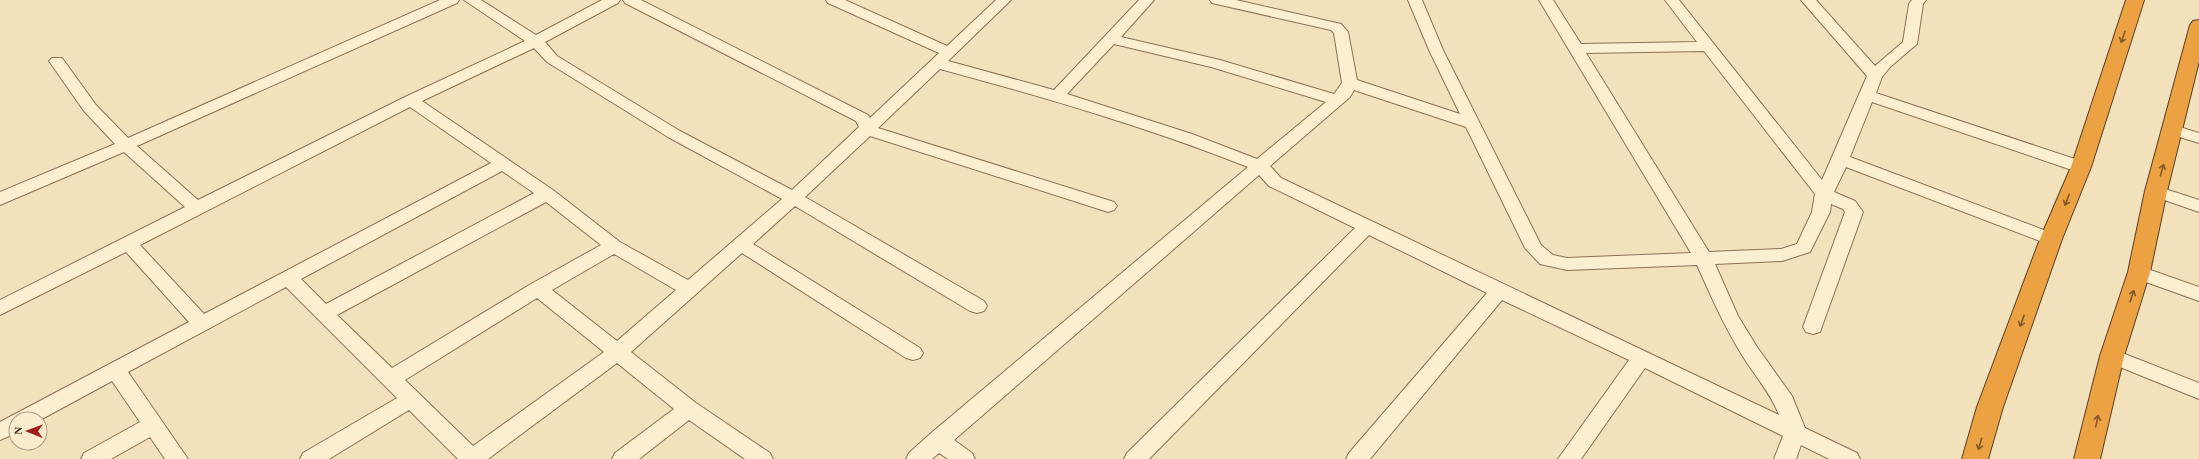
<svg xmlns="http://www.w3.org/2000/svg" width="2199" height="459" font-family="'Times New Roman',serif">
<rect width="100%" height="100%" fill="#f2e2bc"/>
<g fill="none" stroke-linecap="round" stroke-linejoin="round">
<defs>
<g id="street">
<path d="M 440,0 L 459,0 L 457,3 L 137,146 L 198,200 L 405,97 L 525,41 L 464,0 L 481,0 L 536,35 L 602,0 L 620,0 L 618,3 L 545,42 L 557,56 L 680,131 L 792,190 L 859,127 L 856,121 L 625,3 L 623,0 L 641,0 L 868,115 L 870,118 L 939,53 L 828,3 L 826,0 L 845,0 L 947,46 L 996,0 L 1011,0 L 948,61 L 1054,90 L 1139,0 L 1154,0 L 1121,37 L 1220,60 L 1334,94 L 1342,83 L 1334,33 L 1331,30 L 1212,3 L 1210,0 L 1236,0 L 1341,24 L 1348,32 L 1357,80 L 1460,114 L 1429,50 L 1408,0 L 1422,0 L 1443,50 L 1541,245 L 1553,255 L 1567,258 L 1691,253 L 1539,0 L 1553,0 L 1581,44 L 1697,42 L 1665,0 L 1679,0 L 1822,180 L 1867,76 L 1801,0 L 1816,0 L 1875,66 L 1903,42 L 1909,4 L 1912,0 L 1926,0 L 1923,4 L 1917,44 L 1890,67 L 1882,77 L 1876,93 L 2087,163 L 2089,167 L 2087,171 L 2075,171 L 1872,102 L 1850,157 L 2057,235 L 2060,239 L 2057,243 L 2051,245 L 2045,243 L 1846,167 L 1834,192 L 1855,201 L 1863,212 L 1820,332 L 1813,334 L 1806,332 L 1803,327 L 1845,212 L 1843,209 L 1831,204 L 1830,212 L 1810,252 L 1782,261 L 1715,264 L 1738,316 L 1757,347 L 1792,396 L 1805,428 L 1857,453 L 1860,459 L 1829,459 L 1801,445 L 1796,459 L 1774,459 L 1783,436 L 1645,368 L 1581,459 L 1558,459 L 1629,360 L 1502,300 L 1370,459 L 1346,459 L 1349,453 L 1487,293 L 1369,235 L 1149,459 L 1124,459 L 1127,453 L 1355,228 L 1269,186 L 1259,175 L 954,440 L 972,453 L 975,459 L 948,459 L 939,453 L 932,459 L 906,459 L 909,453 L 930,434 L 1248,167 C 1147,127 1044,97 940,69 L 878,128 L 1114,202 L 1117,206 L 1114,210 L 1108,212 L 1102,210 L 870,136 L 805,197 L 984,301 L 987,306 L 984,311 L 977,313 L 970,311 L 795,206 L 753,244 L 920,348 L 923,353 L 920,358 L 913,360 L 906,358 L 742,253 L 631,352 L 696,403 L 770,453 L 773,459 L 745,459 L 689,420 L 639,459 L 612,459 L 615,453 L 674,409 L 617,363 L 488,459 L 458,459 L 409,410 L 329,459 L 300,459 L 303,453 L 397,398 L 286,287 L 128,372 L 188,459 L 165,459 L 150,437 L 111,459 L 81,459 L 84,453 L 140,422 L 112,381 L 40,420 L 16,419 L 16,433 L 0,440 L 0,422 L 189,322 L 126,252 L 0,315 L 0,300 L 185,207 L 124,152 L 0,205 L 0,192 L 115,144 L 84,111 L 49,61 L 52,58 L 62,58 L 96,105 L 128,138 ZM 1114,44 L 1211,67 L 1326,102 L 1257,159 L 1192,134 L 1067,94 ZM 534,48 L 547,62 L 668,137 L 782,199 L 688,280 L 620,242 L 553,190 L 422,101 ZM 1704,51 L 1815,194 L 1812,212 L 1797,244 L 1781,249 L 1709,252 L 1586,53 ZM 1354,90 L 1466,127 L 1525,248 L 1540,264 L 1567,270 L 1697,265 C 1711,296 1724,326 1742,355 C 1754,375 1771,393 1779,415 L 1281,178 L 1270,166 L 1350,97 ZM 410,107 L 491,163 L 204,314 L 140,245 ZM 502,171 L 534,193 L 326,304 L 301,279 ZM 546,202 L 601,245 L 531,284 L 392,368 L 337,315 ZM 614,254 L 676,290 L 617,341 L 552,290 ZM 537,298 L 604,352 L 473,446 L 405,380 Z"/>
<polygon points="2173,125 2199,133 2199,143 2167,133 2165,130 2167,127"/>
<polygon points="2156,186 2199,200 2199,212 2150,195 2147,191 2150,187"/>
<polygon points="2139,266 2199,287 2199,301 2132,277 2130,272 2132,267"/>
<polygon points="2112,349 2199,383 2199,399 2105,361 2102,356 2105,351"/>
</g>
<g id="highway">
<polygon points="2126,0 2144,0 2091,167 2062,239 2003,407 1988,459 1962,459 1977,407 2040,239 2071,167"/>
<polygon points="2199,20 2199,61 2167,191 2150,272 2124,356 2100,459 2074,459 2100,356 2128,272 2145,191 2190,25 2193,21"/>
</g>
</defs>
<!-- street casing -->
<use href="#street" stroke="#8c7154" stroke-width="2"/>
<!-- highway casing -->
<use href="#highway" stroke="#593f29" stroke-width="2"/>
<!-- street -->
<use href="#street" fill="#fcefd0" fill-rule="evenodd"/>
<!-- highway -->
<use href="#highway" fill="#eca142" fill-rule="evenodd"/>
</g>
<!-- one-way arrows -->
<defs><path id="oneway-shaft" d="M-6 0H5M1.5-3L5.5 0L1.5 3" fill="none" stroke-width="1.6" stroke-linecap="round" stroke-linejoin="round"/></defs>
<g stroke="#81592a">
<use href="#oneway-shaft" transform="translate(2123 37) rotate(109)"/>
<use href="#oneway-shaft" transform="translate(2162 170) rotate(-74)"/>
<use href="#oneway-shaft" transform="translate(2067 200) rotate(112)"/>
<use href="#oneway-shaft" transform="translate(2132 296) rotate(-72)"/>
<use href="#oneway-shaft" transform="translate(2022 321) rotate(110)"/>
<use href="#oneway-shaft" transform="translate(2097 421) rotate(-77)"/>
<use href="#oneway-shaft" transform="translate(1980 444) rotate(106)"/>
</g>
<!-- north arrow -->
<g transform="translate(28 431) rotate(271)"><circle r="19" fill="#f9eccd" stroke="#ac9e85"/>
<path d="M0-3L7 15L0 10L-7 15Z" fill="#a11e1f"/>
<text y="-6" font-size="11" font-weight="bold" text-anchor="middle" fill="#39291a">N</text>
</g>
</svg>
